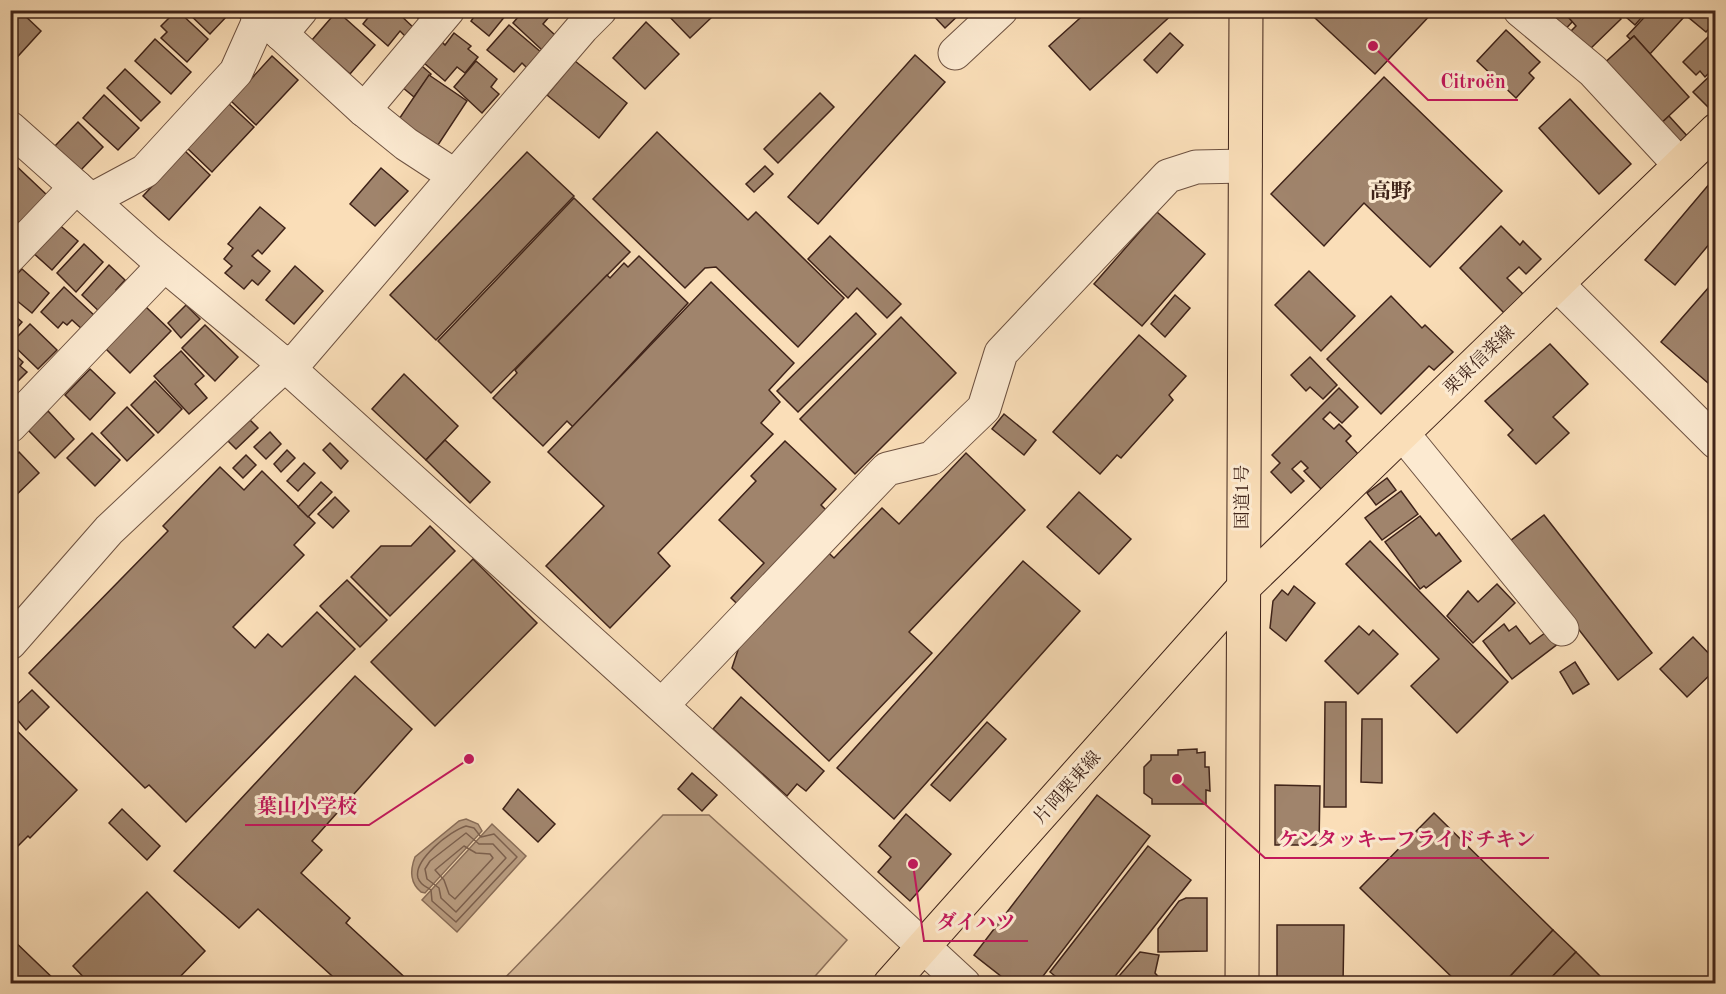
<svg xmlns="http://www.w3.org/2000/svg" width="1726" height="994" font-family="'Old Standard TT','Noto Serif JP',serif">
<rect width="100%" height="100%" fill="#fadeb8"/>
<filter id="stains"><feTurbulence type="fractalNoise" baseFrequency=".00333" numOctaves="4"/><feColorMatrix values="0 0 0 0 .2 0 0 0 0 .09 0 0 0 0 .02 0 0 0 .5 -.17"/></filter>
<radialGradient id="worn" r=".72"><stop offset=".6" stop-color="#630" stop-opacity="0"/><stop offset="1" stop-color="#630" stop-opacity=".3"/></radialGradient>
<!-- green -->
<polygon fill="#dabe9d" stroke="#8c705b" stroke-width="1.5" points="663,815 709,815 847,940 809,983 500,983"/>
<!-- water -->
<g fill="#ba9e82" stroke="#896d58" stroke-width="1.5">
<path d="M 466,819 L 478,824 L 482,831 L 425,893 L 421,892 C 410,883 410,870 415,857 L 459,821 Z"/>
<polygon points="492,824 526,856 457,932 422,900"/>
</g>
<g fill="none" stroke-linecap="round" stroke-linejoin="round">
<!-- shore -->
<g stroke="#7c604e" stroke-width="1.5">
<path d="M 466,826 L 474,828 L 481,837 L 494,834 L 517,857 L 456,922 L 432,901 L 431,890 C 426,886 421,886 418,878 C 413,860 450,831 466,826 Z"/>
<polygon points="466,833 479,844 493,844 506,858 456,912 441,898 439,888 427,879 425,869 430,861"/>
<polygon points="464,846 476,853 490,854 493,858 455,899 449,894 444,880 435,870"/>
</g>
</g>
<!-- building -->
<g fill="#a0846c" stroke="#3f2319" stroke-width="1.5">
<polygon points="177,10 208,39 187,62 161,38 167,32 161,26"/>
<polygon points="185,10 224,10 228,15 210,34"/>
<polygon points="374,10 395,10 416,30 408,39 400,31 388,46 363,24"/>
<polygon points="409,10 427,10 419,19"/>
<polygon points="479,10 510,10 489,36 471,21"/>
<polygon points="524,10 555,10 543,24 555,35 542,50 513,23"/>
<polygon points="663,10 706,10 712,17 690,38"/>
<polygon points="928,10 964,10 945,28"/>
<polygon points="1089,10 1177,10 1090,90 1049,46"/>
<polygon points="1323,10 1435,10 1375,74 1315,18"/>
<polygon points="1547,10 1562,10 1573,21 1560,35 1541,17"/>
<polygon points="1562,10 1613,10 1621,19 1588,51 1570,32 1576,26"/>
<polygon points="1618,10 1648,10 1635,25"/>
<polygon points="1651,10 1676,10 1684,17 1650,54 1634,36 1630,39 1627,36"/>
<polygon points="1693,10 1716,12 1716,21 1706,32 1688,17"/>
<polygon points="337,11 375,45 350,74 312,40"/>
<polygon points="21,12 41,31 10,65 10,24"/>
<polygon points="646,22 679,54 645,89 613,58"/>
<polygon points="509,25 542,53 528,69 522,63 514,72 487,50"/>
<polygon points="1716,29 1716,66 1705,77 1700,71 1696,75 1683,62"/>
<polygon points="1506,30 1540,62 1529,73 1534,78 1516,98 1477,61"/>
<polygon points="454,33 471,46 468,49 478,57 465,73 457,67 445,81 424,63 441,41 445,45"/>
<polygon points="1170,33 1183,45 1157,73 1144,60"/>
<polygon points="1634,36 1689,97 1656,128 1600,67"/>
<polygon points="155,39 191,72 171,94 135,61"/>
<polygon points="915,55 945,82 818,224 788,197"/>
<polygon points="272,56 298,80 256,125 231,101"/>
<polygon points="415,60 431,74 414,97 396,82"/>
<polygon points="476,61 497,79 491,87 499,94 482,113 454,87"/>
<polygon points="575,61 627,103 599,138 547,95"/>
<polygon points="125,69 160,102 141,121 107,88"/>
<polygon points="1716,70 1716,108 1712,111 1693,92"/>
<polygon points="429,75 467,101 436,148 397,122"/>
<polygon points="1384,77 1502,191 1430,267 1364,203 1324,246 1271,194"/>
<polygon points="820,93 834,107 778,163 764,149"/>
<polygon points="104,95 139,128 118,150 83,118"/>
<polygon points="1570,99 1631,164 1599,194 1539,128"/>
<polygon points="228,103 254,127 212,172 187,148"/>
<polygon points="1669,116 1689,138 1675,150 1656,128"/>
<polygon points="78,122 103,147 79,172 54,147"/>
<polygon points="657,132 748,220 756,212 844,298 798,347 716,267 705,268 685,288 593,199"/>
<polygon points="185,151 210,175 169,220 143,196"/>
<polygon points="527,152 574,196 436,340 390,295"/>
<polygon points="10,160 48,196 23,227 18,222 10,230"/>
<polygon points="765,166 773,174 754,192 746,184"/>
<polygon points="381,168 408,191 375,226 350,204"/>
<polygon points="1716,176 1716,236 1675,285 1645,260"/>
<polygon points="574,198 630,252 491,393 438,341"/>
<polygon points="260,207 285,228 262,254 258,250 252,256 270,271 258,285 252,280 244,289 225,273 232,266 224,259 233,248 228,244"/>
<polygon points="1157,212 1205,254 1142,326 1094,284"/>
<polygon points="56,222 78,241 52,270 31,251"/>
<polygon points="1501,226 1520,245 1523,241 1541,259 1526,274 1519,267 1507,278 1525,296 1506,315 1460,268"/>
<polygon points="830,236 901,304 887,318 857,288 848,298 808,259"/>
<polygon points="84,244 103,262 76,292 57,273"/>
<polygon points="639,256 688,303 573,427 567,421 543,446 493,398 517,373 515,370 607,275 610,278 624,263 628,267"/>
<polygon points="109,265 125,280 116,290 122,297 104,316 82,295"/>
<polygon points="295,266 323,291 294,324 266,300"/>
<polygon points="11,269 17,274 22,269 49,293 32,313 10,295"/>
<polygon points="1309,271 1355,316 1321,351 1275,305"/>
<polygon points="1716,279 1716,374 1708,383 1661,342"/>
<polygon points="711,282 794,363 769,390 780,402 761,423 773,434 658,553 670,566 610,628 546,566 604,506 548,452"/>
<polygon points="64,287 95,316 83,330 72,320 67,325 63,322 58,328 41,312"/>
<polygon points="1175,295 1190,308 1165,337 1151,324"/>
<polygon points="1391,296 1422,328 1425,325 1453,352 1434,370 1429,366 1381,414 1327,359"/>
<polygon points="186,305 200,319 181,338 168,323"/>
<polygon points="146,307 171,331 130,373 105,348"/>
<polygon points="10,312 22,322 10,336"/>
<polygon points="856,313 876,334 798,412 777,391"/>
<polygon points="901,317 956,373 855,474 800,419"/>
<polygon points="30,324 57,350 38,369 11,343"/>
<polygon points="205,325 238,357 215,381 182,348"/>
<polygon points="1139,335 1186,376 1169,395 1173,400 1121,458 1117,455 1100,474 1053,432"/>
<polygon points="1550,344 1588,384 1553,417 1569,433 1536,464 1508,435 1513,430 1485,401"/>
<polygon points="10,350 23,362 20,366 27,372 10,389"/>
<polygon points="181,351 204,376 195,384 207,398 189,414 154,376"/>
<polygon points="1310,357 1337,385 1323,399 1310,387 1306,391 1291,375"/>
<polygon points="90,369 115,393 90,420 65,395"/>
<polygon points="404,374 458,426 426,460 372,409"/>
<polygon points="155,381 182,409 158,433 131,405"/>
<polygon points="1339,388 1358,407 1342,423 1330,412 1323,419 1334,429 1339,424 1351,436 1346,441 1358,454 1321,489 1304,471 1308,468 1301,461 1292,469 1304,481 1291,493 1271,472 1280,463 1272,455"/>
<polygon points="127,407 154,435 127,461 101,433"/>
<polygon points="48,411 74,439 55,458 28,430"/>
<polygon points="1004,414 1036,440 1024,455 992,429"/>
<polygon points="249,419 258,428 236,449 227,440"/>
<polygon points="270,432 281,444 266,459 254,447"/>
<polygon points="92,433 120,460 95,486 67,458"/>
<polygon points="445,440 490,482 470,503 426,460"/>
<polygon points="785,441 836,489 821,505 829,513 810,535 834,558 882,508 899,524 966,453 1025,510 909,632 932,653 829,761 732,668 743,635 756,622 731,598 764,563 719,520 756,481 751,476"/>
<polygon points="330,443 348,461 341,469 323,450"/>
<polygon points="287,450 295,458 281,472 274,464"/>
<polygon points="19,452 39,473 12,499 10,457 13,459"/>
<polygon points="246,455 256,465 243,478 233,468"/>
<polygon points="304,463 315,473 298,491 287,481"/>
<polygon points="220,467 244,490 262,471 315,523 294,545 304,555 233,627 255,648 268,634 282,647 317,612 355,649 186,822 149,785 145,788 29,673 168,531 163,526"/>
<polygon points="1387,478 1396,490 1376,505 1367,493"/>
<polygon points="321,482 332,492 308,517 298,507"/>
<polygon points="1401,491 1418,514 1382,540 1365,518"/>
<polygon points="1079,492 1131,539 1099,574 1047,527"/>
<polygon points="335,497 349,511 333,528 318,514"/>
<polygon points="1544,515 1652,653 1618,680 1510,541"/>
<polygon points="1420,516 1436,536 1439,533 1461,561 1426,588 1424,586 1420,589 1385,542"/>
<polygon points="430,526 455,551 390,616 351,577 381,546 411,546"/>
<polygon points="1370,541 1508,682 1457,733 1411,686 1439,659 1346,564"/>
<polygon points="473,559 537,623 435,726 371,662"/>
<polygon points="1023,561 1080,611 894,819 837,768"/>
<polygon points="347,580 387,620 360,647 320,606"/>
<polygon points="1497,584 1515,603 1473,643 1447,616 1468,591 1478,602"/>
<polygon points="1294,586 1315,603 1286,641 1270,628 1273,601 1282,590 1288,595"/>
<polygon points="1504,624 1509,631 1516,626 1530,644 1549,630 1559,643 1512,679 1483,641"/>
<polygon points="1359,626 1369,635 1373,630 1398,654 1358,694 1325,661"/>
<polygon points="1693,637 1716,661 1716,669 1687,697 1660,669"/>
<polygon points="1575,662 1589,684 1573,694 1560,672"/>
<polygon points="355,676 412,729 312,841 322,850 301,873 350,918 346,923 412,984 341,984 258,909 239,928 174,871"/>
<polygon points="32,690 49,707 26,730 10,711"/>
<polygon points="741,697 824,771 806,791 797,784 787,796 713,729"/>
<polygon points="1325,702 1346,702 1346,807 1324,807"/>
<polygon points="1362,719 1382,719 1382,783 1361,782"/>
<polygon points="987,722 1006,739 950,801 931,785"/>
<polygon points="10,724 77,790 30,838 28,836 12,852"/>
<polygon points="1197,749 1197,753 1205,752 1205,767 1209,767 1210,791 1206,790 1206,804 1152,804 1152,799 1144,793 1144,767 1151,760 1151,755 1178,755 1178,750"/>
<polygon points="692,773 717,795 702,811 678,789"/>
<polygon points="1275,785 1320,786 1319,845 1275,845"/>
<polygon points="518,789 555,824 538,842 503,809"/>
<polygon points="1097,795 1150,836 1037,984 1011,984 974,955"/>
<polygon points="122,809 160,846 147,860 109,823"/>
<polygon points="1434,813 1553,930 1503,984 1459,984 1360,888"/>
<polygon points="906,814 951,854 910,901 878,872 891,857 879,846"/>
<polygon points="1148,846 1191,880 1109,984 1065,984 1050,972"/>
<polygon points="147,892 205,951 173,984 90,984 73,966"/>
<polygon points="1186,898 1207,898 1207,951 1158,952 1158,929 1179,901"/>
<polygon points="1277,925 1344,925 1343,984 1277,984"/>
<polygon points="1553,930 1576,952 1545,984 1503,984"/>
<polygon points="10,937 59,984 10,984"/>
<polygon points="1140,952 1159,955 1155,973 1165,984 1117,984 1119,976"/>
<polygon points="1576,952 1608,984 1545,984"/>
</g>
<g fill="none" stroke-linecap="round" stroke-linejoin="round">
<defs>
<g id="minor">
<polyline points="255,10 364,110 406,144 455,176"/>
<polyline points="1520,10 1593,71 1680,165"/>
<polyline points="281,34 301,10"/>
<polyline points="955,53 1001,10"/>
<polyline points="364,110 448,10"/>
<polyline points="10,128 148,251 285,365 727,765 964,984"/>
<polyline points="91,200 145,171 236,72 261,16"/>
<polyline points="10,256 76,187"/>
<polyline points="1558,285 1716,442"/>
<polyline points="10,426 164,265"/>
<polyline points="1403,434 1562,629"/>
<polyline points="10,643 109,530 262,386 285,365 299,358 582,28 600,10"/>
<polyline points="662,705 887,469 932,458 984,408 1001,353 1168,176 1196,167 1245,166"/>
</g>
<polyline id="major" points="890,984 1242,589 1716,130"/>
<polyline id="highway" points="1242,984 1246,10"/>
</defs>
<!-- minor casing -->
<use href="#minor" stroke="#6e5241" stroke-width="35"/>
<!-- major casing -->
<use href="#major" stroke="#3f2319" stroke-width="35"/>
<!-- highway casing -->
<use href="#highway" stroke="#3f2319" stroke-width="35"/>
<!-- minor -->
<use href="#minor" stroke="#fcead1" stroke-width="33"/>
<!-- major -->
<use href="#major" stroke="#fadeb8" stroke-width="33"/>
<!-- highway -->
<use href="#highway" stroke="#fadeb8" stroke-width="33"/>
</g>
<g text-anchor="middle" stroke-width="6" stroke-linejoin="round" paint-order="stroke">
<!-- street labels -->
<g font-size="18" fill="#3f2319" stroke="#fcead1">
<text transform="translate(1479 360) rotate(-44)" y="6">栗東信楽線</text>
<text transform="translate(1242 497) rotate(-90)" y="6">国道1号</text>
<text transform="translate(1067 787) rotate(-48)" y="6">片岡栗東線</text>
</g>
<!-- quarter labels -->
<g font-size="21" font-weight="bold" fill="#3f2319" stroke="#fcead1">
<text x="1391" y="198">高野</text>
</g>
</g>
<!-- callouts -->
<path fill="none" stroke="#c2185b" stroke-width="2" d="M1373 46L1428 100H1518M469 759L369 825H245M1177 779L1265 858H1549M913 864L924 941H1028"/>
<g fill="#c2185b" stroke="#fcead1" stroke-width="2">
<circle cx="1373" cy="46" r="6"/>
<circle cx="469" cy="759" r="6"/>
<circle cx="1177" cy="779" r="6"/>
<circle cx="913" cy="864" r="6"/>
</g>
<g font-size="20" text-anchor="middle" font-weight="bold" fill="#c2185b" stroke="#fcead1" stroke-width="6" stroke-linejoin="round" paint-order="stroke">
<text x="1473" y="88">Citroën</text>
<text x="307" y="813">葉山小学校</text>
<text x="1407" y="846">ケンタッキーフライドチキン</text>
<text x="976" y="929">ダイハツ</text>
</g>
<!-- margin -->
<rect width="1726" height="994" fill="none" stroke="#fadeb8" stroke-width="36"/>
<rect x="12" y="12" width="1702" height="970" fill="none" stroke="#3f2319" stroke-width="3"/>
<rect x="18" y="18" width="1690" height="958" fill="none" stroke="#3f2319" stroke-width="1.5"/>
<rect width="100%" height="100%" filter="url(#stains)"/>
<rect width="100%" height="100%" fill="url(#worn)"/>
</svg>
